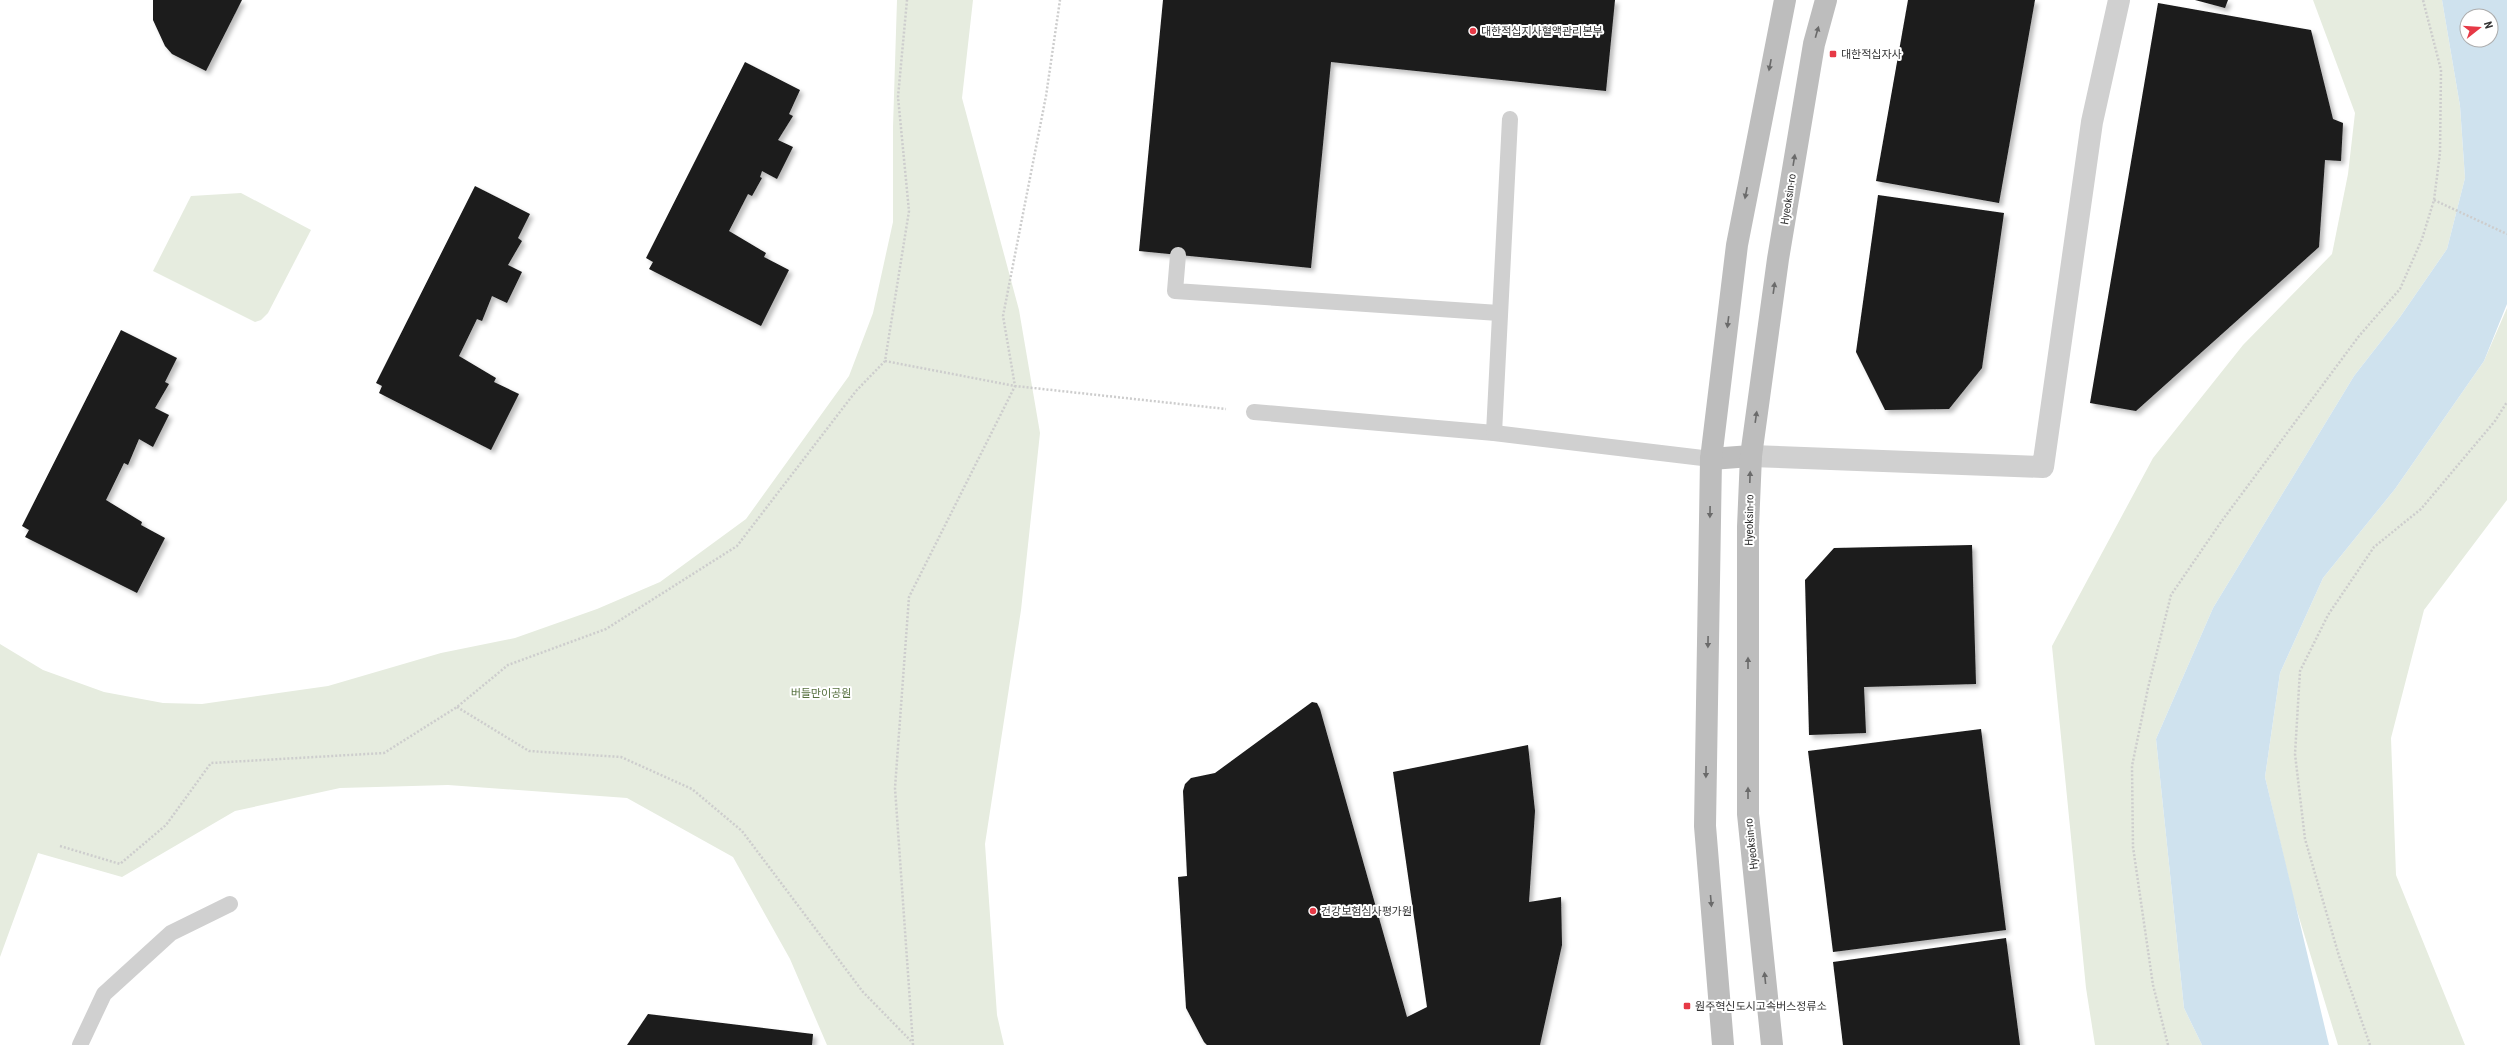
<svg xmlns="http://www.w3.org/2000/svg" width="2507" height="1045" font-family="'Roboto Condensed','Noto Sans KR',sans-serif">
<defs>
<filter id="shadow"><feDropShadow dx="3.5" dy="3.5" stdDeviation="2" flood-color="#0004"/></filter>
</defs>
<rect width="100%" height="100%" fill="#fff"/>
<!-- green -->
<g fill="#e6ecdf">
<polygon points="897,0 973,0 962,98 1019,310 1040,433 1021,610 985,844 997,1015 1004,1045 827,1045 790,959 733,857 627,798 448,785 340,788 235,811 122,877 38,853 0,957 0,644 43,670 104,692 163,703 202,704 328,686 441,653 515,638 597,609 660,582 746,519 849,376 873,313 893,222 893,127"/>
<polygon points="2313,0 2442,0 2460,106 2465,178 2447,249 2400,317 2354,376 2213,608 2156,739 2184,1008 2202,1045 2095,1045 2086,988 2052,646 2153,458 2243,345 2332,254 2348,174 2355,113"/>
<polygon points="241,193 311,230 268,313 261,320 255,322 153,271 191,196"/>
<polygon points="2507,308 2507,500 2424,610 2391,738 2396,875 2465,1045 2338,1045 2294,901 2265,777 2280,673 2323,578 2395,489 2484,361"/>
</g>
<!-- water -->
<path fill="#cfe2ee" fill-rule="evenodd" d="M 2442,0 L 2507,0 L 2507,304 L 2484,361 L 2395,489 L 2323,578 L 2280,673 L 2265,777 L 2329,1045 L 2202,1045 L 2184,1008 L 2156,739 L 2213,608 L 2354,376 L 2400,317 L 2447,249 L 2465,178 L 2460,106 ZM 2467,16 L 2491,16 L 2491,40 L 2467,40 Z"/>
<!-- building -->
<g fill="#1a1a1a" filter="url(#shadow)">
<polygon points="153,0 242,0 206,71 172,54 165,46 153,20"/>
<polygon points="1163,0 1615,0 1606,91 1331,62 1311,268 1139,251"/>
<polygon points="1908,0 2035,0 1999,203 1876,181"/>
<polygon points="2195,0 2228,0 2225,8"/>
<polygon points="2158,3 2311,30 2333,119 2343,123 2341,161 2325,160 2319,247 2136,411 2090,403"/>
<polygon points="745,62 800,90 789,114 793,116 778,140 793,147 777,179 762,171 760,177 762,178 752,196 748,194 729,231 766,253 764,257 789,270 761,326 649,269 653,262 646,258"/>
<polygon points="475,186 530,214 518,238 522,241 508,265 522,272 507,303 492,296 482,321 477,319 459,356 496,378 494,382 519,394 491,450 379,393 382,386 376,383"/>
<polygon points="1878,195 2004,213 1982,368 1949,409 1885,410 1856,352"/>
<polygon points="121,330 177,358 165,382 169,384 155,408 169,415 153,447 139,439 128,465 124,463 106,500 142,522 141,525 165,538 137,593 25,537 29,530 22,526"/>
<polygon points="1972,545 1976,684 1864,687 1866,733 1809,735 1805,580 1834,548"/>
<polygon points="1312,702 1317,703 1320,709 1407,1017 1427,1007 1393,772 1528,745 1535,811 1529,902 1561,897 1562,945 1540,1045 1207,1045 1204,1042 1186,1008 1178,877 1187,876 1183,791 1185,784 1191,778 1215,773"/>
<polygon points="1981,729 2006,930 1833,952 1808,751"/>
<polygon points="2006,938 2020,1045 1843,1045 1833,962"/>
<polygon points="648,1014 813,1034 812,1045 627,1045"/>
</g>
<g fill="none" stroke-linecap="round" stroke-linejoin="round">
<!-- path -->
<g stroke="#cdcdcd" stroke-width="2.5" stroke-dasharray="2 2" stroke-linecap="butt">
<polyline points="2434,200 2507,234"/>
<polyline points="885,361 1015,386 1226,409"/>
<polyline points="457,707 529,751 621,757 692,789 742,831 863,992 911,1041"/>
<polyline points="60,846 120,864 166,825 211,763 384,753 457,707 508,665 606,629 737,546 856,391 885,361 909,211 898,97 907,0"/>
<polyline points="913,1045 895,788 909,597 1015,386 1003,316 1046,96 1060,0"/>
<polyline points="2168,1045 2153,985 2133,847 2132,766 2148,688 2171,595 2221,522 2359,336 2400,289 2422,239 2434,200 2440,153 2441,70 2423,0"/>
<polyline points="2370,1045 2339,956 2305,839 2295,754 2300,671 2328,615 2374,547 2421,509 2495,421 2507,402"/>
</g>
<!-- lane -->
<g stroke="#d0d0d0" stroke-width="16">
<polyline points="1178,255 1175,291 1499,313"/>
<polyline points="1254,412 1494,433 1711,459"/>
<polyline points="1494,433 1510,119"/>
<polyline points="80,1045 104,994 171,933 230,904"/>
</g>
<!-- street -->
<polyline stroke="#d0d0d0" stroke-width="22" points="1751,456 2043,467 2092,122 2119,0"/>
<!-- secondary -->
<g stroke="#bdbdbd" stroke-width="22">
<polyline points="1711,459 1751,456"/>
<polyline points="1723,1045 1705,826 1711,459 1737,245 1785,0"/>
<polyline points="1772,1045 1748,814 1748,527 1751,456 1778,259 1814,44 1826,0"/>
</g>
</g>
<!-- one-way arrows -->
<defs><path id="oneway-solid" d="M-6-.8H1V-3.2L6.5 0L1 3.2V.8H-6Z"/></defs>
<g fill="#6a6a6a">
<use href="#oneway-solid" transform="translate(1817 32) rotate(-74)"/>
<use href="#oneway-solid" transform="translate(1770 65) rotate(101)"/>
<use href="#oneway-solid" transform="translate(1794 160) rotate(-81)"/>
<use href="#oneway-solid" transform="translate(1746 193) rotate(101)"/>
<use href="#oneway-solid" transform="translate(1774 288) rotate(-82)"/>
<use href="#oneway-solid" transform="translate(1728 322) rotate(97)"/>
<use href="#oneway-solid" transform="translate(1756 417) rotate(-82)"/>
<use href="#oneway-solid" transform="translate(1750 477) rotate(-88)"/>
<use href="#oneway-solid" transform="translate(1710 512) rotate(91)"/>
<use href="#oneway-solid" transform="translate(1708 642) rotate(91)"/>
<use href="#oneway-solid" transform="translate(1748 663) rotate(-90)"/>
<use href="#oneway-solid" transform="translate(1706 772) rotate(91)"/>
<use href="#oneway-solid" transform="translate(1748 793) rotate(-90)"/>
<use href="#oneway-solid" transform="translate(1711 901) rotate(85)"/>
<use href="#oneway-solid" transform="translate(1765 978) rotate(-96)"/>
</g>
<!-- markers -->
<g fill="#e63946" stroke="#fff" stroke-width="1.5">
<circle cx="1473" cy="31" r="4"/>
<rect x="1829" y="50" width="8" height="8" rx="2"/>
<circle cx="1313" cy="911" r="4"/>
<rect x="1683" y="1002" width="8" height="8" rx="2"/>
</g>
<g text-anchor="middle" stroke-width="4" stroke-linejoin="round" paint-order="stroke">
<!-- poi labels -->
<g font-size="11" fill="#333" stroke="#fff" text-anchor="start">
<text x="1481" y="35">대한적십지사혈액관리본부</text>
<text x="1841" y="58">대한적십자사</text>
<text x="1321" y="915">건강보험심사평가원</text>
<text x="1695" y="1010">원주혁신도시고속버스정류소</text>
</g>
<!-- street labels -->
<g font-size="11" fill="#333" stroke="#fff">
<text transform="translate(1788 199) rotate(-81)" y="4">Hyeoksin-ro</text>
<text transform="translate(1749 520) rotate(-89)" y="4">Hyeoksin-ro</text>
<text transform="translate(1751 844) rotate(-96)" y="4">Hyeoksin-ro</text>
</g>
<!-- park labels -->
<g font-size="11" fill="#56703f" stroke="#fff">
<text x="821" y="697">버들만이공원</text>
</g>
</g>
<!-- north arrow -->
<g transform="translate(2479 28) rotate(73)"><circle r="19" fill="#ffffff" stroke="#adadad"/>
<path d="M0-3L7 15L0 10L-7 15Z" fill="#e63946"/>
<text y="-6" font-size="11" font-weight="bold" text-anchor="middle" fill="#333333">N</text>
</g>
</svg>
